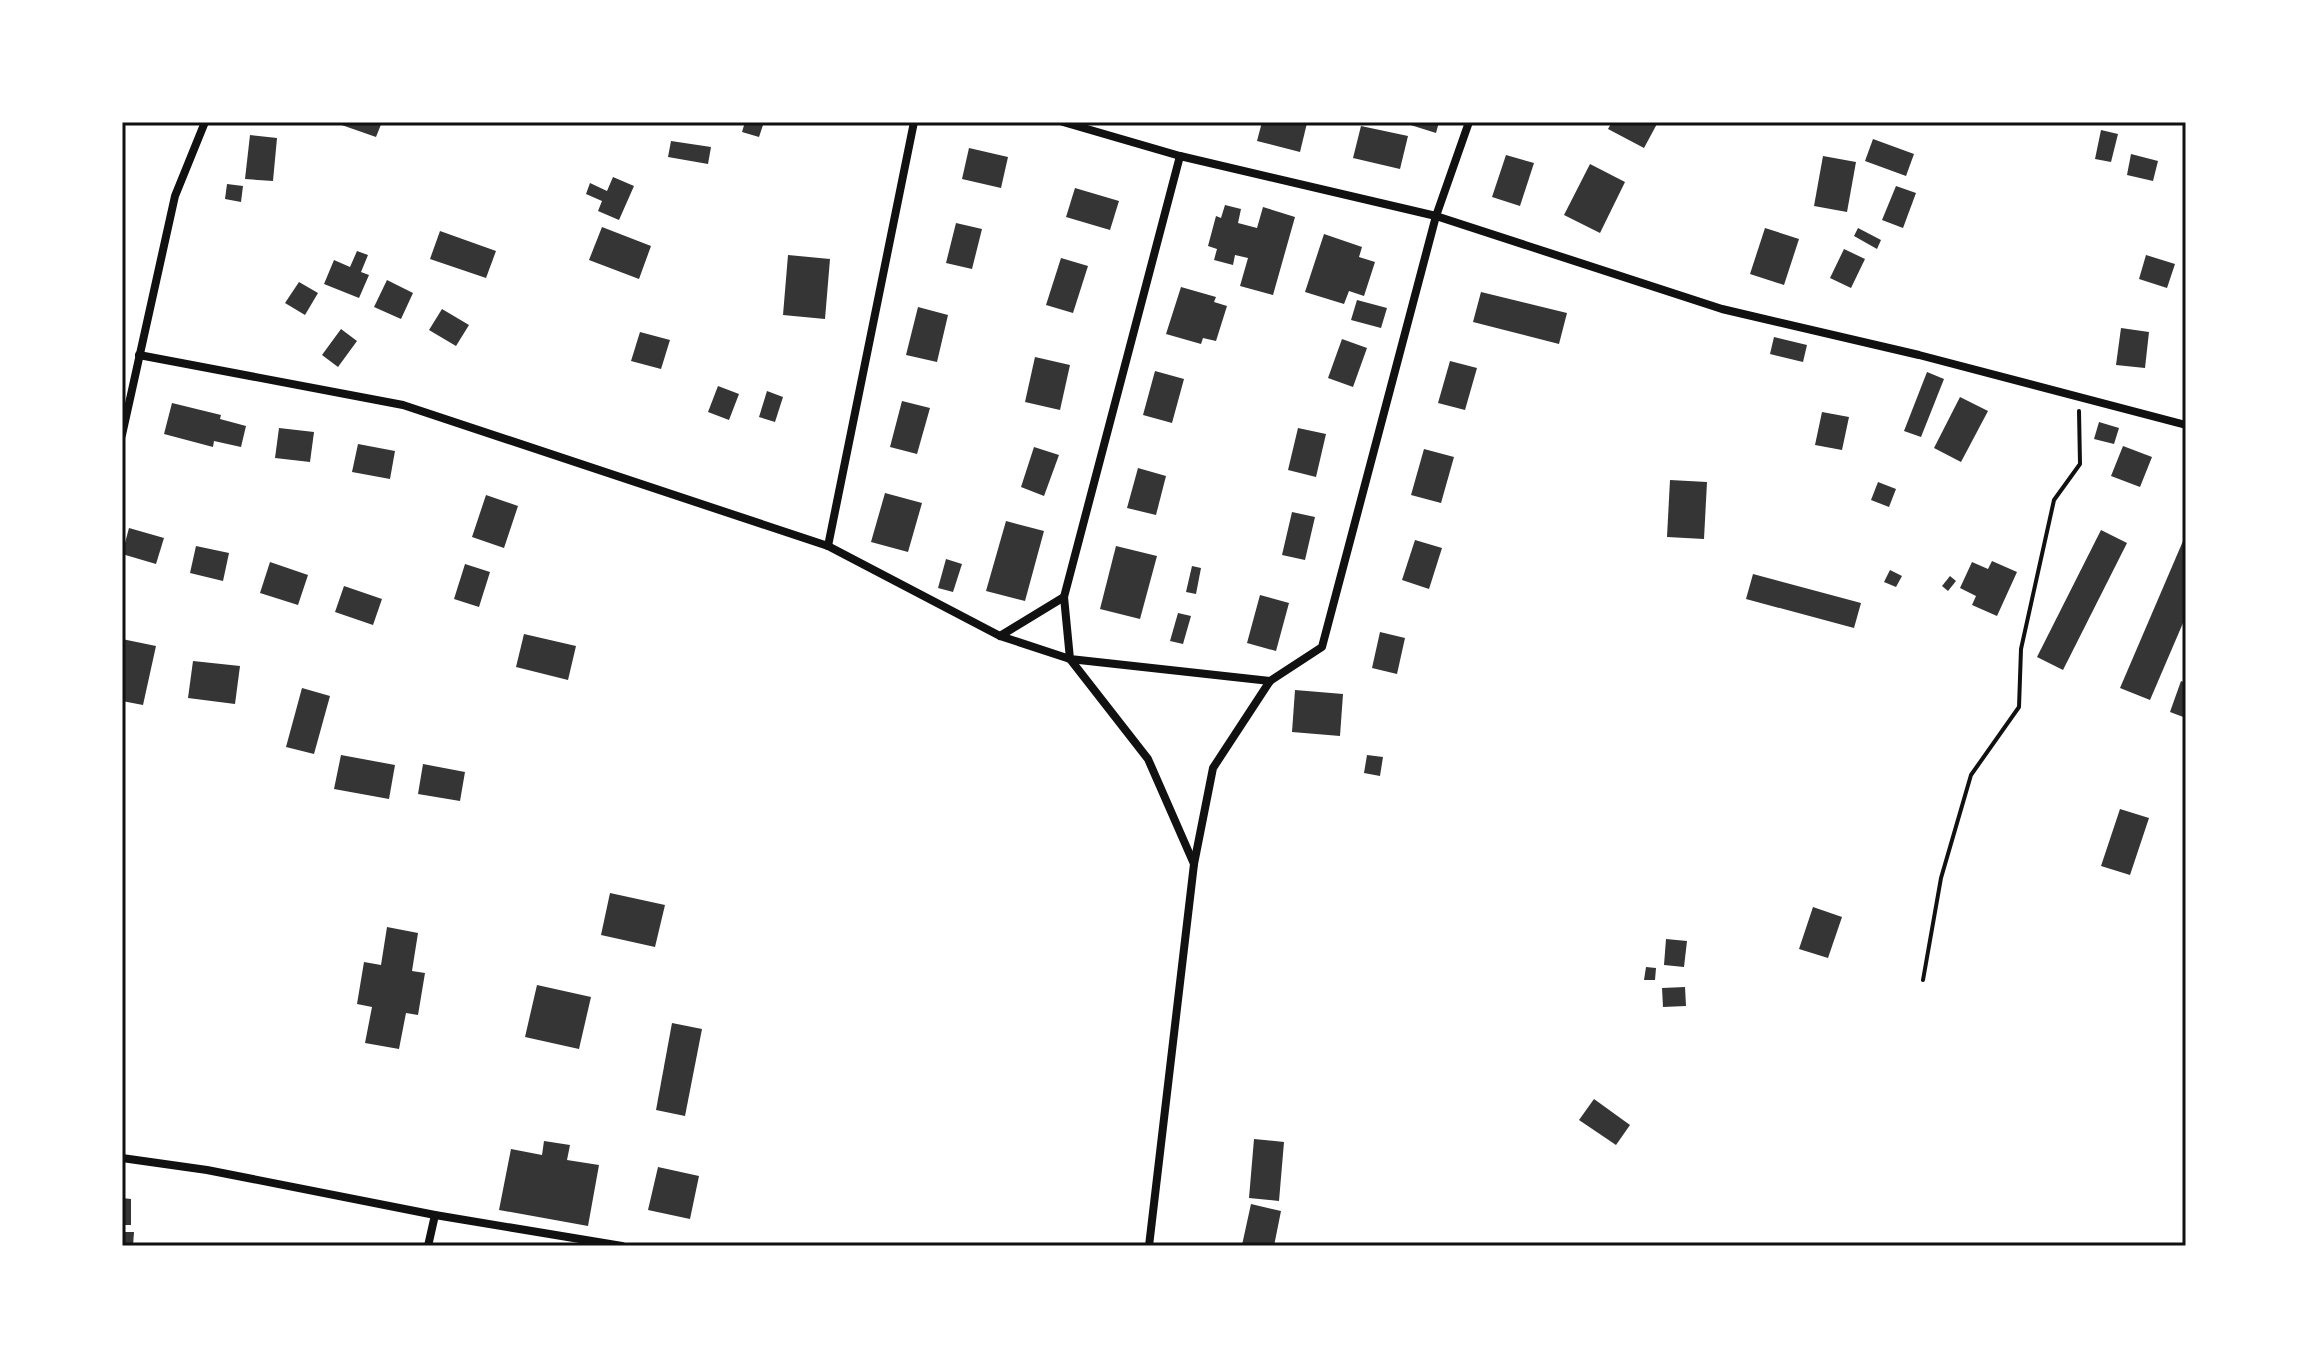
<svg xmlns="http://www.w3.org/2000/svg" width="2308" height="1368" font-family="'Times New Roman',serif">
<rect width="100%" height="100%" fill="#fff"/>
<!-- building -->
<g fill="#353535">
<polygon points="333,122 382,122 376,137"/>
<polygon points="745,122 764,122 759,137 742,132"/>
<polygon points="1262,122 1307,123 1300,152 1257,141"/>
<polygon points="1401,122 1439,122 1436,133"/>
<polygon points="1612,122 1658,122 1644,148 1608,129"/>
<polygon points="1361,126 1408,136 1400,169 1353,158"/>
<polygon points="2101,130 2118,134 2111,162 2095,159"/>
<polygon points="250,135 277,138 273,181 245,179"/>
<polygon points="1873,139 1914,154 1906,176 1865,161"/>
<polygon points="671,141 711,147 708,164 668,157"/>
<polygon points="969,148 1008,157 1001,188 962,179"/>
<polygon points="2131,154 2158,161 2153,181 2127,175"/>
<polygon points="1506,155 1534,163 1520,206 1492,197"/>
<polygon points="1823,156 1856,162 1847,212 1814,206"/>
<polygon points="1590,164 1625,182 1600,233 1564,215"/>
<polygon points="613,177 634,186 619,220 598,211 602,201 586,194 590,183 607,191"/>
<polygon points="227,184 243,186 241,202 225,199"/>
<polygon points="1896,186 1916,193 1903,228 1882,220"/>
<polygon points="1075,188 1119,201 1110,230 1066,217"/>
<polygon points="1225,205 1241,209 1238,223 1257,228 1263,207 1295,217 1273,295 1240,286 1248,258 1235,255 1233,265 1214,260 1217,249 1208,246 1216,216 1221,218"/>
<polygon points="956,223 982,229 972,269 946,263"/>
<polygon points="602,227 651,246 639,279 589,260"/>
<polygon points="1765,228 1799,239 1784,285 1750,274"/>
<polygon points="1858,228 1881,240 1877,249 1854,236"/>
<polygon points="440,231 496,251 486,278 430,259"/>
<polygon points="1324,234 1362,247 1359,257 1375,262 1364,296 1349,291 1344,304 1305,292"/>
<polygon points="1844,249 1865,259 1851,288 1830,278"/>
<polygon points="357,251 368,255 361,272 369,275 359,298 324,284 334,260 350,267"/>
<polygon points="788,255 830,259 825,319 783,315"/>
<polygon points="2146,255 2175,264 2167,288 2139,279"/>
<polygon points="1061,258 1088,266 1073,313 1046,305"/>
<polygon points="387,280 413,293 401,319 374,307"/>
<polygon points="299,282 318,293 305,315 285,303"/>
<polygon points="1181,287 1216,297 1214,302 1227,306 1216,341 1203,338 1201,344 1166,334"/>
<polygon points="1481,292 1567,313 1559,344 1473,322"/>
<polygon points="1357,300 1387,308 1381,328 1351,320"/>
<polygon points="918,307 948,315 937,362 906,355"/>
<polygon points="442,309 469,325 456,346 429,330"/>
<polygon points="2121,328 2149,332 2145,368 2116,365"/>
<polygon points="341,329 357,341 338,367 322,355"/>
<polygon points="640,332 670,340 661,369 631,361"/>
<polygon points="1774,337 1807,345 1803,362 1770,354"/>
<polygon points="1342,339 1367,348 1353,387 1328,378"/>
<polygon points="1035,357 1070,365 1060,410 1025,402"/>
<polygon points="1450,361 1477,368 1465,410 1438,403"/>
<polygon points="1155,371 1184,379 1172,423 1143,415"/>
<polygon points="1927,372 1944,379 1921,437 1904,431"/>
<polygon points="718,386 739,394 729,420 708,412"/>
<polygon points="767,391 783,397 775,422 759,417"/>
<polygon points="1960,397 1988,411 1961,462 1934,448"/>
<polygon points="902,401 930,408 917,454 890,447"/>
<polygon points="172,403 221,415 220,419 246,426 241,447 214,441 213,447 164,434"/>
<polygon points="1822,412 1849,417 1842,450 1815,445"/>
<polygon points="2099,422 2119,428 2114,444 2094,439"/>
<polygon points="279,428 314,432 310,462 275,458"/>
<polygon points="1298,428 1326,434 1316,477 1288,470"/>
<polygon points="358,444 395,451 390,479 352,472"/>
<polygon points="2123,446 2152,457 2140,487 2111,476"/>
<polygon points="1034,447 1059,455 1044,496 1021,487"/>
<polygon points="1424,449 1454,457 1441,503 1411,495"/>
<polygon points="1138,468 1166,476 1156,515 1127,508"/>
<polygon points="1670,480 1707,482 1704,539 1667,537"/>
<polygon points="1878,482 1896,489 1889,507 1871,500"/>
<polygon points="885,493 922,503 908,552 871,542"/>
<polygon points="486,495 518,506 504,548 472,537"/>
<polygon points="1292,512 1315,517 1305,560 1282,555"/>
<polygon points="1006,521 1044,531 1025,601 986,591"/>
<polygon points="129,528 164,538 156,564 122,554"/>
<polygon points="2101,530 2127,543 2063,670 2037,657"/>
<polygon points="1415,540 1442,548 1429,589 1402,580"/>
<polygon points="2183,541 2186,542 2186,616 2150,700 2120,688"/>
<polygon points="196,546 229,553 223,581 190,573"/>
<polygon points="1116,546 1157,556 1140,619 1100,609"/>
<polygon points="946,559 962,564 953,592 938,588"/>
<polygon points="1992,561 2017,572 1997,616 1972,605 1976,596 1960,588 1972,562 1988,569"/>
<polygon points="270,562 308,575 298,605 260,593"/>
<polygon points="465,564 490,572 479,607 454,599"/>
<polygon points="1192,566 1201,568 1196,594 1186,592"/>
<polygon points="1890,570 1902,576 1896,587 1884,582"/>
<polygon points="1753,574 1861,603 1854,628 1746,599"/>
<polygon points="1950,576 1956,581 1948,591 1942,586"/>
<polygon points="344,586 382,599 373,625 335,612"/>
<polygon points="1260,595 1289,603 1276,651 1247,643"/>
<polygon points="1178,613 1191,616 1183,644 1170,641"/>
<polygon points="1380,632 1405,638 1397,674 1372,668"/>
<polygon points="524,634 576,646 568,680 516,667"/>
<polygon points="122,639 156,646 143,705 122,701"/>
<polygon points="193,661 240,666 235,704 188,698"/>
<polygon points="2181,681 2186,683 2186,718 2170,712"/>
<polygon points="302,688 330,696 314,754 286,747"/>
<polygon points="1295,690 1343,694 1340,736 1292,732"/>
<polygon points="341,755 395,765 389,799 334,789"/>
<polygon points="1367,755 1383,757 1380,776 1364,773"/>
<polygon points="423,764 465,772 460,801 418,794"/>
<polygon points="2120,809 2149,818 2130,875 2101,866"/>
<polygon points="610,893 665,905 655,947 601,935"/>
<polygon points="1813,907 1842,917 1828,958 1799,949"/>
<polygon points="387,927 418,933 412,971 425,973 418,1015 406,1013 399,1049 365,1043 372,1007 357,1004 364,962 381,965"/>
<polygon points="1666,939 1687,941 1684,967 1664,965"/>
<polygon points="1646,967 1656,968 1655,980 1644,980"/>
<polygon points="537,985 591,997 579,1049 525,1037"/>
<polygon points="1685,987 1686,1006 1663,1007 1662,988"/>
<polygon points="672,1023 702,1029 685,1116 656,1110"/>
<polygon points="1594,1099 1630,1125 1616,1145 1579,1120"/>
<polygon points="1254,1139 1284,1142 1279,1201 1249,1198"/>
<polygon points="544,1141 570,1145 567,1160 599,1165 588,1226 499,1210 511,1149 542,1155"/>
<polygon points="658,1167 699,1176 690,1219 648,1210"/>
<polygon points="122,1198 131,1199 131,1225 122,1225"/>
<polygon points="1251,1204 1281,1211 1274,1246 1242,1245"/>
<polygon points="122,1232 134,1232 133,1246 122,1246"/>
</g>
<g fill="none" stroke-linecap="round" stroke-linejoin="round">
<!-- path -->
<polyline stroke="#111" stroke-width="4" points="1923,980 1941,878 1971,775 2019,707 2021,649 2054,500 2080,464 2079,411"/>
<!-- minor -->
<g stroke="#111" stroke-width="8">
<polyline points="1063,122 1180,156 1436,216 1722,309 1919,355 2186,425"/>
<polyline points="1180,156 1064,597 1070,659 1270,681"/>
<polyline points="139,355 403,405 828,546 1000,636 1070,659 1148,759 1194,864 1149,1246"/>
<polyline points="122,435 175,196 205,122"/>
<polyline points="828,546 914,122"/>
<polyline points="1000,636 1064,597"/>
<polyline points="1194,864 1213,768 1270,681 1322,647 1436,216 1469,122"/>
<polyline points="122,1158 207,1170 435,1215 622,1246"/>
<polyline points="428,1246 435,1215"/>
</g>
</g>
<!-- border -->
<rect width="2308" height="1368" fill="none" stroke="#ffffff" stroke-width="248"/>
<rect x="124" y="124" width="2060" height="1120" fill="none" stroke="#111" stroke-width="3"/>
</svg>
